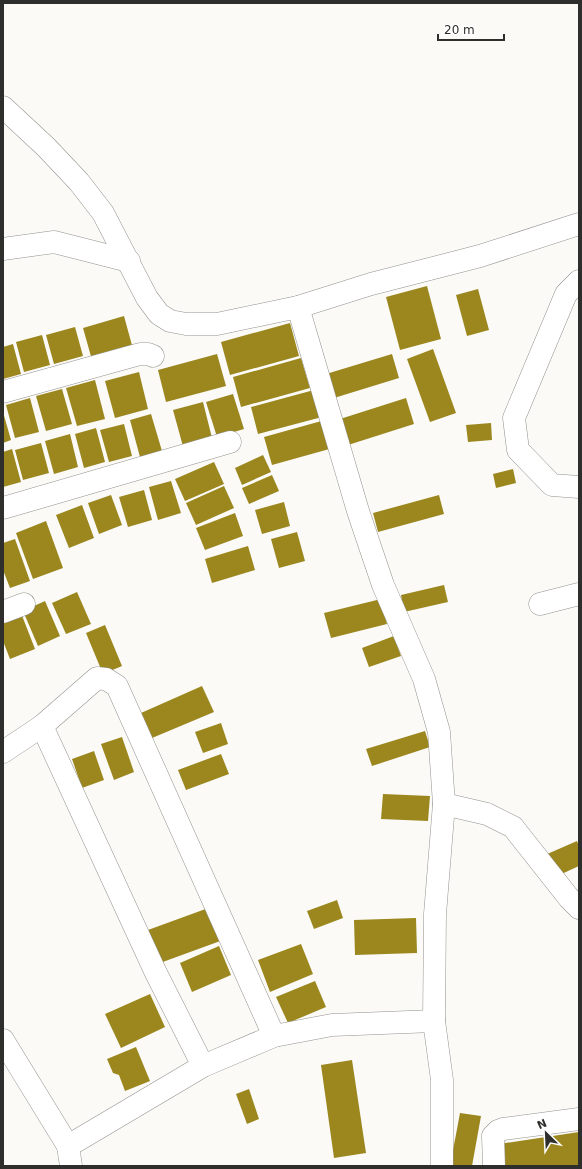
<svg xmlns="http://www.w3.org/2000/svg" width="582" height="1169" font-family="'DejaVu Sans',sans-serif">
<rect width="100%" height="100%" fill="#fbfaf7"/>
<!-- building -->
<g fill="#9b871e">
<polygon points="427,286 441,339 400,350 386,297"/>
<polygon points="478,289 489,330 467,336 456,295"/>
<polygon points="124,316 133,349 92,360 83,328"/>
<polygon points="290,323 299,356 230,375 221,342"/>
<polygon points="75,327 83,356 54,364 46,335"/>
<polygon points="42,335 50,365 24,372 16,342"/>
<polygon points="13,344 21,374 3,379 3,347"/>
<polygon points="433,349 456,413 430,422 407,359"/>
<polygon points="217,354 226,386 166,402 158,370"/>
<polygon points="392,354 399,378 334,398 326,374"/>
<polygon points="301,358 310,388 241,407 233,377"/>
<polygon points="139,372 148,409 115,418 105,381"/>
<polygon points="95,380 105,419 77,426 66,388"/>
<polygon points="62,389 72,424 46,431 36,396"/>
<polygon points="314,390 322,417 258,434 251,407"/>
<polygon points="233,394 244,429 217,437 206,402"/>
<polygon points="30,398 39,432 15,438 6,405"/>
<polygon points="406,398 414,424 348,445 340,419"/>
<polygon points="203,402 213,442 184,450 173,410"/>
<polygon points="3,412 11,440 3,443"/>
<polygon points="151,414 162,451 140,457 130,420"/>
<polygon points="325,420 333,448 272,465 264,437"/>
<polygon points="491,423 492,440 468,442 466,425"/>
<polygon points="124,424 132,456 109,462 100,430"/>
<polygon points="96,428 105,462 84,468 75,434"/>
<polygon points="70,434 78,467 54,474 45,441"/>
<polygon points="41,443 49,473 23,480 15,450"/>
<polygon points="12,449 21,482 3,487 3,452"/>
<polygon points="263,455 271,472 242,485 235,468"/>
<polygon points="214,462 224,484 185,501 175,479"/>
<polygon points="513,469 516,483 496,488 493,474"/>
<polygon points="272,475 279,491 249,504 242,488"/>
<polygon points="171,481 181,513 158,520 149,487"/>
<polygon points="224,486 234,508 196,525 186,503"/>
<polygon points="144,490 152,520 128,527 119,497"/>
<polygon points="111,495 122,525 99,534 88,503"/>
<polygon points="439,495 444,514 378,532 373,513"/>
<polygon points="284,502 290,526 262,534 255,510"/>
<polygon points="82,505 94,538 69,548 56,515"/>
<polygon points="235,513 243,536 205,550 196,528"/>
<polygon points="46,521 63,568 33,579 16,533"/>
<polygon points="297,532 305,561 279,568 271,539"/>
<polygon points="15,539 30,581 10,588 3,570 3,543"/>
<polygon points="248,546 255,570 212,583 205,559"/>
<polygon points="444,585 448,602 404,612 401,595"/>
<polygon points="77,592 91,624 66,634 52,603"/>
<polygon points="381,599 387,624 331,638 324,613"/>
<polygon points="45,601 60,636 38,646 23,611"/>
<polygon points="21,613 35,649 10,659 3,641 3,619"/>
<polygon points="105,625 122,666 103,674 86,633"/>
<polygon points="394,636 401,656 369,667 362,648"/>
<polygon points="202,686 214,712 152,738 141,713"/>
<polygon points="221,723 228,744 203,753 195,732"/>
<polygon points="425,731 430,747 372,766 366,749"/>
<polygon points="122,737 134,772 114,780 101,744"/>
<polygon points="94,751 104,780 82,788 72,759"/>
<polygon points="221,754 229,774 186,790 178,770"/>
<polygon points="383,794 430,796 428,821 381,819"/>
<polygon points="577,841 579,846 579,866 555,877 545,855"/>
<polygon points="337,900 343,918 314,929 307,911"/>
<polygon points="211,907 223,940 160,963 148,930"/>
<polygon points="416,918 417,953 355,955 354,920"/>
<polygon points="301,944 313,974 270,992 258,960"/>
<polygon points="219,946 231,975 192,992 180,963"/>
<polygon points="315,981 326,1007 288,1023 276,997"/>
<polygon points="150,994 165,1027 121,1048 105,1014"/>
<polygon points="136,1047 150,1081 125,1091 119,1075 113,1073 107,1059"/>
<polygon points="352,1060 366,1153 334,1158 321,1065"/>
<polygon points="249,1089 259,1119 247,1124 236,1094"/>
<polygon points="460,1113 481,1116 472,1166 450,1166"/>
<polygon points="579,1132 579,1166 502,1166 499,1144"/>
</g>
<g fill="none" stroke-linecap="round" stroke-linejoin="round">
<defs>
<g id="minor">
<polyline points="3,249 54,242 129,261"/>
<polyline points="579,281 566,294 514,418 518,450 552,485 579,487"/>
<polyline points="298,307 358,511 383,585 424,679 439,732 444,804 435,914 434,1021 442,1080 442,1166"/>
<polyline points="3,392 140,354 148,354 153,356"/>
<polyline points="3,508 230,442"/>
<polyline points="540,604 579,594"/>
<polyline points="3,612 24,604"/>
<polyline points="42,726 155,971 203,1066"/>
<polyline points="3,752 42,726 97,678 106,679 117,686 274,1036"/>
<polyline points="444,804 487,814 513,827 569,898 579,908"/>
<polyline points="3,1040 68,1146"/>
<polyline points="71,1166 68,1146 203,1066 274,1036 332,1025 434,1021"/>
<polyline points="494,1166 493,1136 498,1131 503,1129 579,1119"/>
</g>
<polyline id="tertiary" points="3,107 46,147 79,182 103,213 147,298 159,314 170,321 186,324 217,324 298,307 371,284 480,256 579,224"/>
</defs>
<!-- minor casing -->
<use href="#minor" stroke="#93928f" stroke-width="23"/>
<!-- tertiary casing -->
<use href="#tertiary" stroke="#93928f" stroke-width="23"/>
<!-- minor -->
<use href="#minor" stroke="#fff" stroke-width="22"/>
<!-- tertiary -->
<use href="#tertiary" stroke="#fff" stroke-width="22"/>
</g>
<!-- border -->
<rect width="582" height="1169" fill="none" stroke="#2e2e2d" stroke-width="8"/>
<!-- north arrow -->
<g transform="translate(546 1133) rotate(336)" stroke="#ffffff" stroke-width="3" paint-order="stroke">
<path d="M0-3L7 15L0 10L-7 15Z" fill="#2e2e2d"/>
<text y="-6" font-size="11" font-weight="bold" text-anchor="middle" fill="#2e2e2d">N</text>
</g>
<!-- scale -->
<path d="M438 34v6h66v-6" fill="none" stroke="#2e2e2d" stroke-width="2"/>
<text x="444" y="34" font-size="12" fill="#2e2e2d" stroke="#ffffff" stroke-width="3" paint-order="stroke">20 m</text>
</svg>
